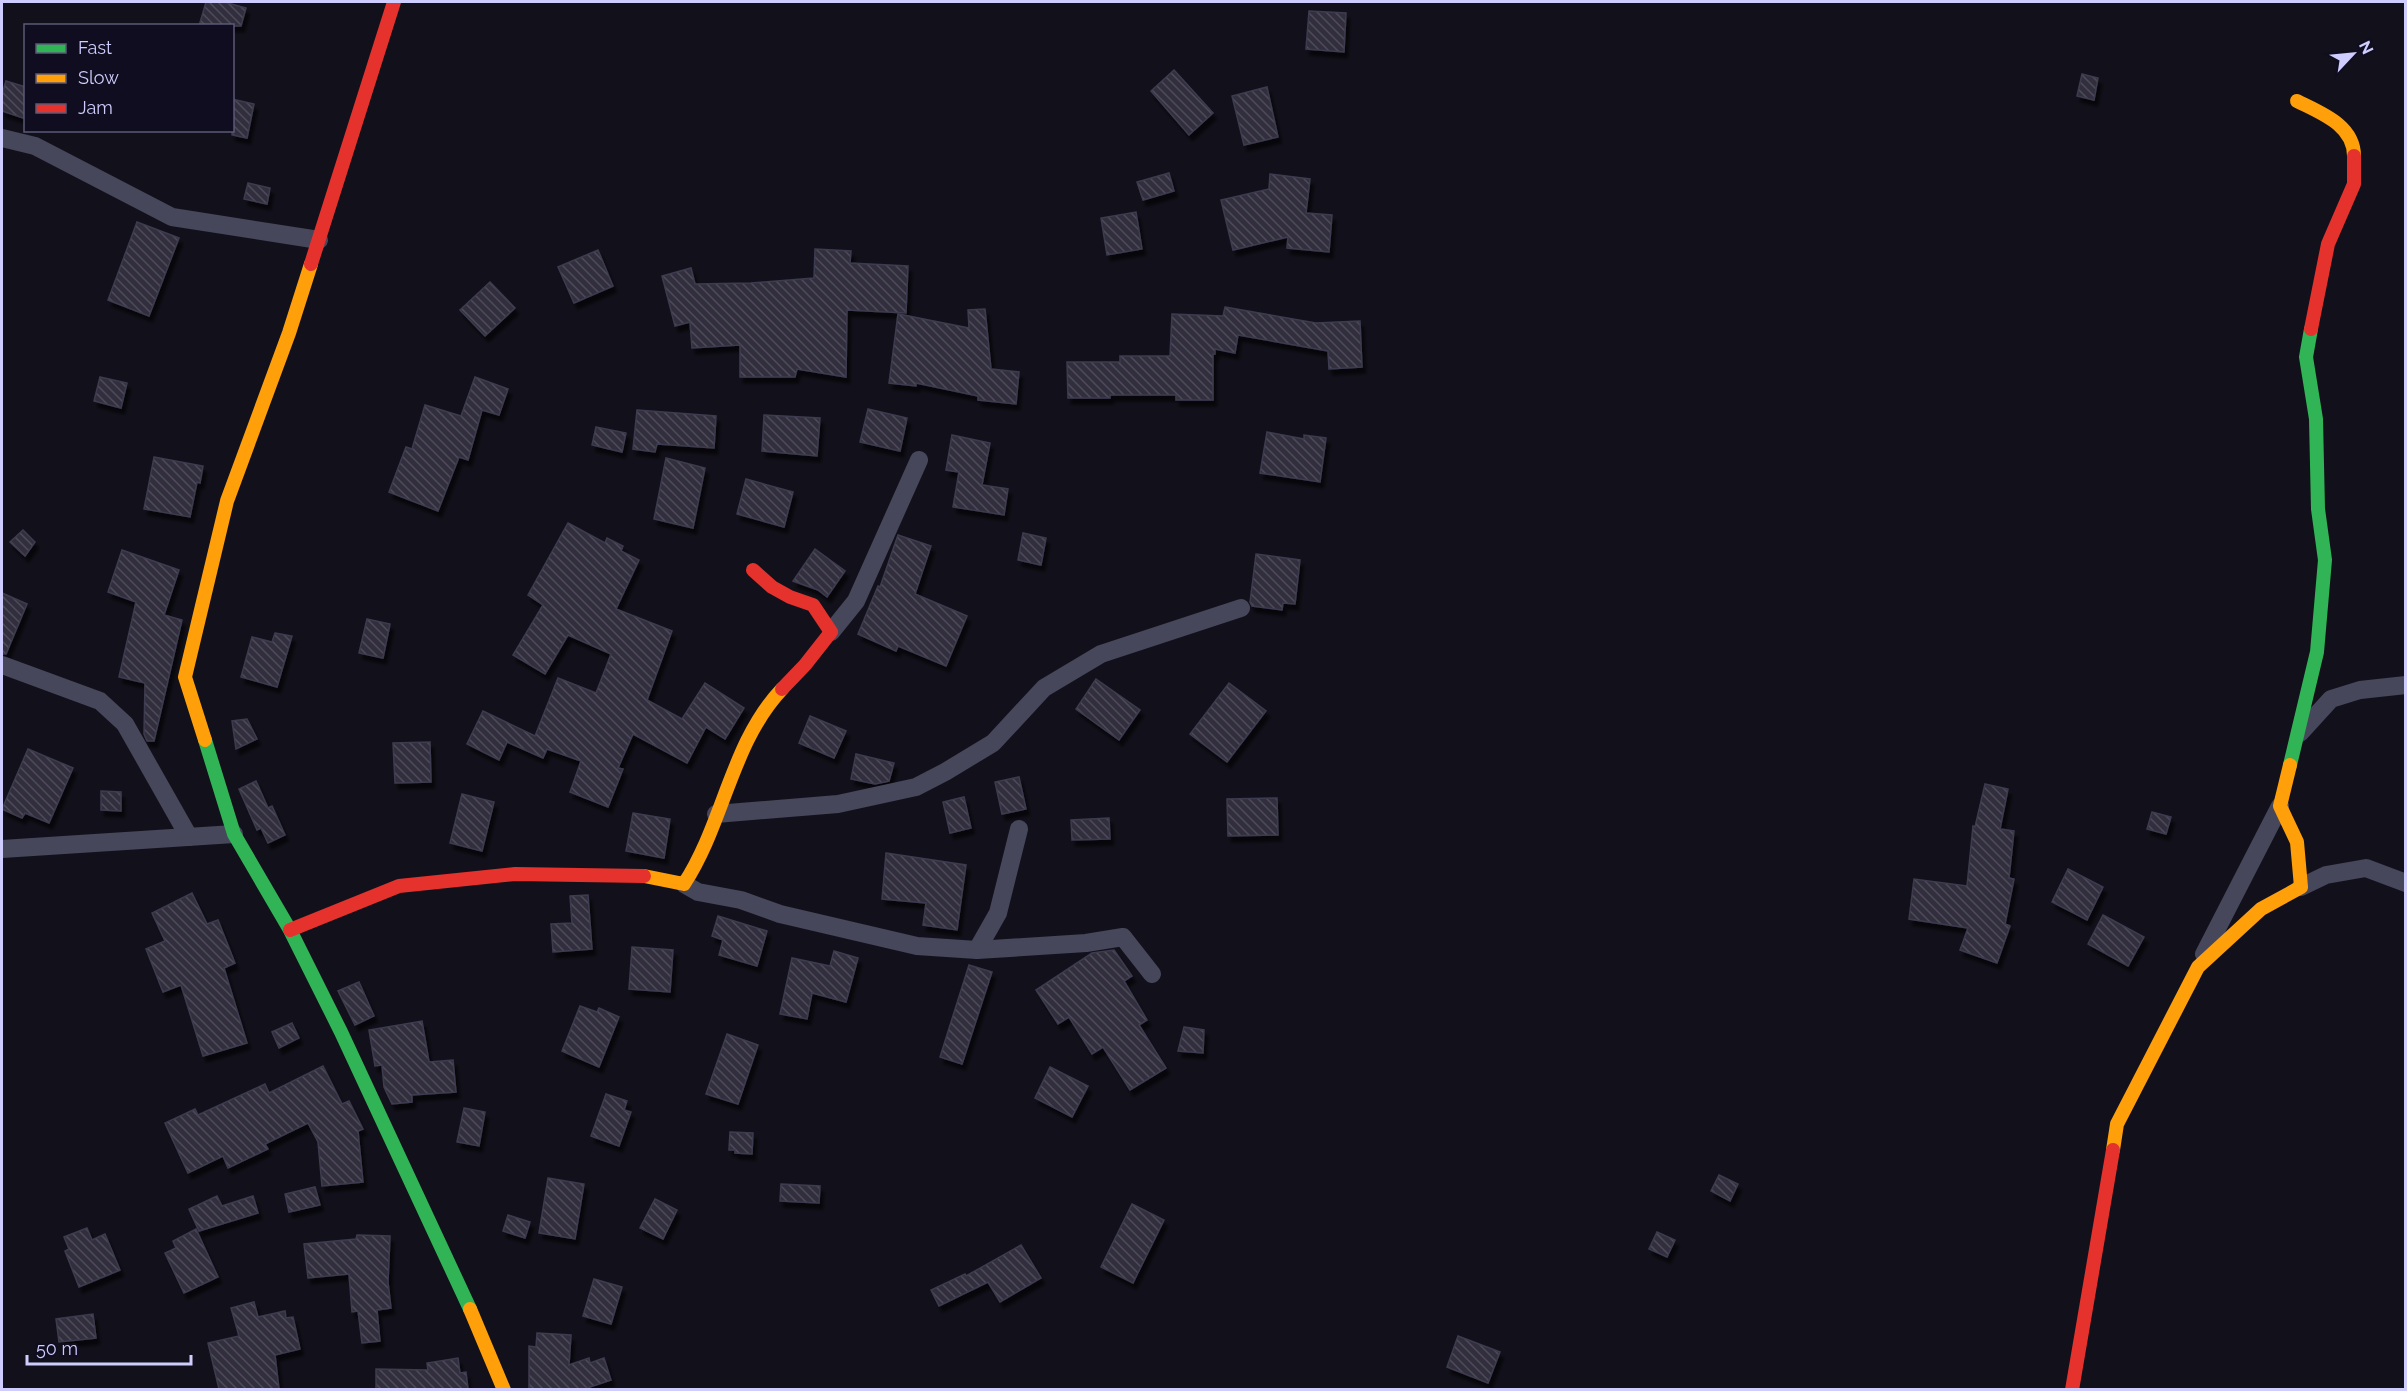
<svg xmlns="http://www.w3.org/2000/svg" width="2407" height="1391" font-family="Raleway,sans-serif">
<defs>
<pattern id="building-back-hatch" width="6" height="6" patternUnits="userSpaceOnUse" patternTransform="scale(1.5)"><rect width="6" height="6" fill="#302f3d"/><path d="M-1 5l2 2M0 0l6 6M5-1l2 2" fill="none" stroke="#4d4c5a"/></pattern>
<filter id="shadow"><feDropShadow dx="3.5" dy="6" stdDeviation="1.5" flood-color="#0009"/></filter>
</defs>
<rect width="100%" height="100%" fill="#12111b"/>
<!-- building -->
<g fill="url(#building-back-hatch)" stroke="#3e3b4f" stroke-width="1.5" filter="url(#shadow)">
<polygon points="206,2 224,2 246,8 241,26 199,26"/>
<polygon points="1309,11 1346,13 1344,52 1306,49"/>
<polygon points="1174,70 1213,113 1189,135 1151,91"/>
<polygon points="2082,74 2098,78 2094,100 2077,96"/>
<polygon points="6,81 26,87 26,119 2,111 2,94"/>
<polygon points="1267,87 1278,137 1244,145 1232,96"/>
<polygon points="232,99 254,104 247,138 232,135"/>
<polygon points="1169,173 1174,191 1143,200 1137,182"/>
<polygon points="1270,174 1310,179 1306,213 1332,215 1329,252 1287,248 1288,237 1233,250 1221,200 1269,189"/>
<polygon points="248,183 270,188 267,204 244,199"/>
<polygon points="1136,212 1142,249 1107,255 1101,218"/>
<polygon points="137,222 179,238 149,316 108,300"/>
<polygon points="815,249 851,251 850,263 908,266 906,313 847,310 846,377 797,369 795,377 740,377 740,345 692,348 690,322 675,326 662,276 691,268 695,284 751,283 814,278"/>
<polygon points="598,250 613,286 574,303 558,267"/>
<polygon points="490,282 515,308 485,336 460,310"/>
<polygon points="1225,307 1316,323 1360,321 1362,367 1329,369 1328,351 1238,335 1235,353 1215,349 1215,354 1213,354 1213,400 1176,400 1176,395 1110,395 1110,398 1068,398 1067,362 1120,362 1120,356 1170,356 1172,314 1223,316"/>
<polygon points="985,309 991,369 1019,372 1016,404 978,400 978,396 916,383 916,386 889,383 898,314 969,328 968,310"/>
<polygon points="100,377 127,383 121,408 94,401"/>
<polygon points="475,377 508,389 499,415 482,410 468,460 459,457 438,511 389,492 406,447 412,449 425,405 461,416"/>
<polygon points="868,409 907,418 900,451 860,442"/>
<polygon points="637,410 716,416 714,448 657,444 655,452 633,449"/>
<polygon points="764,415 820,418 817,456 762,451"/>
<polygon points="596,427 626,433 622,452 592,445"/>
<polygon points="1267,432 1304,439 1304,435 1326,438 1320,482 1260,473"/>
<polygon points="952,435 990,443 982,485 1008,489 1004,515 953,507 959,472 946,470"/>
<polygon points="154,457 203,466 200,483 197,482 190,517 144,509"/>
<polygon points="666,458 705,468 693,528 654,519"/>
<polygon points="746,479 793,492 784,527 737,514"/>
<polygon points="568,523 605,543 607,538 623,546 621,551 639,560 616,609 672,631 647,700 682,719 705,683 744,708 725,739 706,727 687,763 633,734 618,768 623,769 608,807 570,792 581,761 547,749 543,758 507,742 499,760 467,744 483,711 535,736 558,678 596,693 611,654 568,635 545,674 513,655 543,605 528,595"/>
<polygon points="23,530 35,542 25,556 10,542"/>
<polygon points="1023,533 1046,538 1041,565 1018,560"/>
<polygon points="898,535 931,546 915,594 967,616 946,666 898,646 896,651 858,634 878,586 880,587"/>
<polygon points="815,549 845,571 827,597 818,590 793,581"/>
<polygon points="122,550 179,570 164,615 182,620 154,741 147,741 144,734 145,683 119,677 136,602 108,592"/>
<polygon points="1256,554 1300,560 1295,604 1283,603 1282,610 1252,606 1250,602"/>
<polygon points="2,593 27,604 6,654 2,654"/>
<polygon points="367,619 390,624 383,658 359,653"/>
<polygon points="275,633 292,636 277,687 241,677 252,637 272,642"/>
<polygon points="1096,679 1140,710 1119,740 1076,709"/>
<polygon points="1229,683 1266,711 1227,762 1190,734"/>
<polygon points="810,716 846,731 834,758 799,743"/>
<polygon points="247,719 257,739 236,749 232,721"/>
<polygon points="430,742 431,782 395,783 393,743"/>
<polygon points="28,749 73,768 49,823 25,813 22,818 2,809"/>
<polygon points="856,754 894,763 889,781 875,784 851,779"/>
<polygon points="1019,777 1026,809 1002,814 995,782"/>
<polygon points="256,781 268,808 272,806 285,835 268,843 261,828 257,830 239,789"/>
<polygon points="1985,784 2008,789 2000,829 2014,831 2009,878 2014,879 2005,924 2010,926 1997,963 1960,950 1968,928 1909,919 1914,879 1967,886 1973,826 1975,827"/>
<polygon points="101,791 121,792 121,811 101,810"/>
<polygon points="462,794 494,802 482,851 450,843"/>
<polygon points="964,797 971,828 950,833 943,802"/>
<polygon points="1277,798 1278,835 1228,836 1227,799"/>
<polygon points="2152,812 2171,817 2166,834 2147,829"/>
<polygon points="633,813 670,819 664,858 626,851"/>
<polygon points="1109,818 1110,839 1072,840 1071,820"/>
<polygon points="886,853 966,865 957,930 923,925 926,903 882,899"/>
<polygon points="2068,869 2103,887 2087,920 2052,902"/>
<polygon points="192,893 207,924 218,920 235,963 224,968 247,1043 203,1056 181,985 163,992 146,949 165,941 152,913"/>
<polygon points="588,895 592,949 553,952 551,924 572,923 570,896"/>
<polygon points="2103,915 2144,937 2128,966 2088,944"/>
<polygon points="718,916 767,931 757,966 719,955 723,940 712,936"/>
<polygon points="632,947 673,950 670,992 629,989"/>
<polygon points="1114,950 1132,976 1124,981 1147,1020 1139,1025 1166,1068 1130,1090 1103,1047 1092,1054 1069,1017 1058,1024 1036,990 1092,953"/>
<polygon points="834,951 858,958 846,1002 812,993 807,1019 780,1014 792,958 830,966"/>
<polygon points="969,965 992,972 962,1064 940,1057"/>
<polygon points="359,982 374,1016 355,1025 338,991"/>
<polygon points="580,1006 597,1012 599,1008 619,1017 599,1067 562,1051"/>
<polygon points="422,1021 429,1062 453,1060 456,1092 412,1095 412,1102 392,1104 384,1087 382,1065 375,1066 369,1030"/>
<polygon points="292,1023 299,1038 279,1048 272,1032"/>
<polygon points="1184,1027 1204,1030 1203,1053 1178,1051"/>
<polygon points="727,1034 758,1045 738,1104 706,1094"/>
<polygon points="323,1066 342,1104 349,1101 363,1129 358,1131 363,1182 322,1186 318,1142 308,1123 265,1144 268,1149 228,1168 223,1156 188,1173 165,1123 195,1109 198,1115 265,1084 269,1093"/>
<polygon points="1050,1067 1088,1086 1072,1117 1035,1098"/>
<polygon points="606,1094 627,1101 624,1110 631,1112 619,1146 591,1136"/>
<polygon points="464,1108 485,1112 479,1146 457,1142"/>
<polygon points="730,1132 753,1133 752,1154 735,1153 735,1150 729,1150"/>
<polygon points="1719,1175 1738,1184 1730,1201 1711,1191"/>
<polygon points="548,1178 584,1184 575,1239 539,1233"/>
<polygon points="781,1184 820,1186 819,1203 780,1201"/>
<polygon points="315,1187 320,1205 289,1212 285,1194"/>
<polygon points="217,1196 222,1206 253,1196 258,1213 199,1231 189,1209"/>
<polygon points="655,1199 677,1210 663,1239 640,1228"/>
<polygon points="1132,1204 1164,1220 1133,1283 1101,1267"/>
<polygon points="508,1215 530,1222 525,1238 503,1231"/>
<polygon points="87,1228 92,1240 105,1234 120,1270 79,1287 65,1251 69,1249 64,1237"/>
<polygon points="196,1229 218,1277 184,1293 165,1253 176,1248 173,1241"/>
<polygon points="1657,1232 1675,1240 1667,1257 1649,1249"/>
<polygon points="357,1235 390,1236 388,1282 391,1308 377,1310 380,1341 362,1343 358,1311 352,1312 349,1274 308,1278 304,1244 356,1239"/>
<polygon points="1021,1245 1041,1278 1000,1302 988,1282 939,1306 931,1290 965,1274 966,1276"/>
<polygon points="594,1279 622,1287 611,1324 583,1316"/>
<polygon points="254,1302 258,1317 285,1311 286,1318 293,1317 300,1349 275,1355 279,1389 219,1389 208,1343 239,1336 231,1308"/>
<polygon points="93,1314 96,1338 59,1342 56,1319"/>
<polygon points="537,1333 571,1335 569,1365 589,1358 590,1363 604,1358 611,1380 584,1389 529,1389 529,1346 536,1347"/>
<polygon points="1458,1336 1500,1352 1488,1383 1447,1367"/>
<polygon points="458,1358 460,1373 466,1372 468,1389 376,1389 376,1369 428,1370 427,1363"/>
</g>
<g fill="none" stroke-linecap="round" stroke-linejoin="round">
<!-- street -->
<g stroke="#47475c" stroke-width="18">
<polyline points="2,138 35,146 172,217 319,240"/>
<polyline points="831,632 856,601 919,460"/>
<polyline points="2,665 100,701 125,724 189,837"/>
<polyline points="2300,733 2331,699 2360,690 2406,685"/>
<polyline points="716,814 838,804 916,787 945,772 993,743 1044,688 1101,654 1241,608"/>
<polyline points="2,849 234,834"/>
<polyline points="684,884 698,892 741,900 780,914 917,946 977,950 1086,943 1123,937 1152,974"/>
<polyline points="2301,887 2326,875 2366,868 2406,883"/>
<polyline points="977,950 998,913 1019,829"/>
<polyline points="2204,954 2280,806"/>
</g>
<!-- fast -->
<g stroke="#30b455" stroke-width="14">
<polyline points="205,740 234,834 290,930 341,1032 470,1309"/>
<polyline points="2290,765 2317,652 2325,560 2318,509 2316,419 2306,357 2311,329"/>
</g>
<!-- slow -->
<g stroke="#ff9f0a" stroke-width="14">
<path d="M 2297,101 C 2321,113 2354,125 2354,156"/>
<polyline points="205,740 185,677 227,501 289,333 311,264"/>
<path d="M 644,876 L 684,884 C 724,823 731,743 782,689"/>
<polyline points="2113,1150 2117,1124 2198,967 2261,909 2301,887 2297,842 2280,806 2290,765"/>
<polyline points="470,1309 504,1390"/>
</g>
<!-- jam -->
<g stroke="#e5322d" stroke-width="14">
<polyline points="311,264 394,2"/>
<polyline points="2311,329 2328,244 2354,184 2354,156"/>
<polyline points="753,570 772,587 790,597 813,605 831,632 805,665 782,689"/>
<polyline points="290,930 399,886 515,874 644,876"/>
<polyline points="2072,1390 2113,1150"/>
</g>
</g>
<!-- border -->
<rect width="2407" height="1391" fill="none" stroke="#cecdfd" stroke-width="6"/>
<!-- legend -->
<rect x="24" y="24" width="210" height="108" fill="#0f0d1f" stroke="#5b5a78" stroke-width="1.5"/>
<rect x="36" y="44" width="30" height="9" fill="#30b455" stroke="#5b5a78" stroke-width="1.5"/>
<text x="78" y="54" font-size="18" fill="#cecdfd">Fast</text>
<rect x="36" y="74" width="30" height="9" fill="#ff9f0a" stroke="#5b5a78" stroke-width="1.5"/>
<text x="78" y="84" font-size="18" fill="#cecdfd">Slow</text>
<rect x="36" y="104" width="30" height="9" fill="#e5322d" stroke="#5b5a78" stroke-width="1.5"/>
<text x="78" y="114" font-size="18" fill="#cecdfd">Jam</text>
<!-- north arrow -->
<g transform="translate(2353 54) rotate(64)" stroke="#0f0d1f" stroke-width="4.5" paint-order="stroke">
<path d="M0-4.5L10 22L0 15L-10 22Z" fill="#cecdfd"/>
<text y="-9" font-size="16" font-weight="bold" text-anchor="middle" fill="#cecdfd">N</text>
</g>
<!-- scale -->
<path d="M27 1355v9h164v-9" fill="none" stroke="#cecdfd" stroke-width="3"/>
<text x="36" y="1355" font-size="18" fill="#cecdfd" stroke="#0f0d1f" stroke-width="4.5" paint-order="stroke">50 m</text>
</svg>
